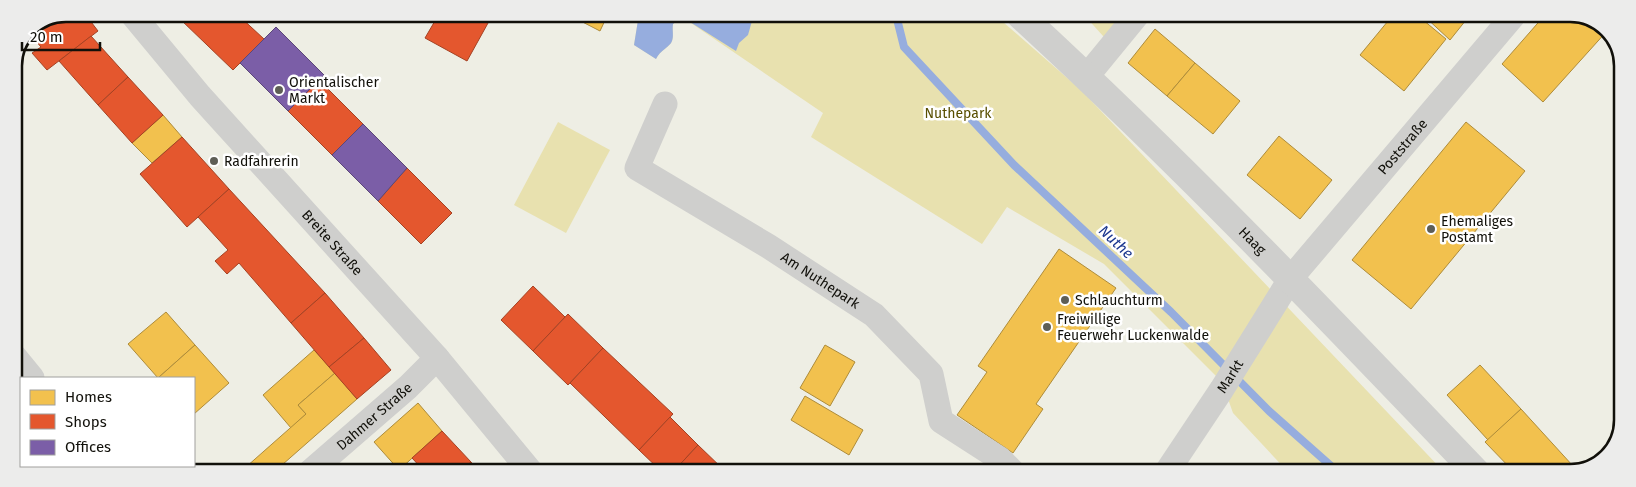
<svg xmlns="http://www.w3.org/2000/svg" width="1636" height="487" font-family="'Fira Sans',sans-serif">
<rect width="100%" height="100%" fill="#eeeee4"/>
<!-- green -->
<g fill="#e8e1af">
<path d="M 639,14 L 995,15 L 1081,90 L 1445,473 L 1289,473 L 1233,413 L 1222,382 L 1104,264 L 1007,207 L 982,244 L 811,137 L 823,113 L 682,17 L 673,24 C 672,30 674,36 672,41 C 670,47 660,50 656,59 L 634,45 Z"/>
<polygon points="1084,15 1123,15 1104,37"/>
<polygon points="558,122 610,150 566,233 514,205"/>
</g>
<!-- water -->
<path fill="#96adde" d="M 639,14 L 747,15 L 752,21 L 748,35 L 739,43 L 736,51 L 682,17 L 673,24 C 672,30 674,36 672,41 C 670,47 660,50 656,59 L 634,45 Z"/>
<!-- homes -->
<g fill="#f2c14e" stroke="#ae8c3a">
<polygon points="567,14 608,14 600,31"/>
<polygon points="1393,15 1417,15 1446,39 1404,91 1360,55"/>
<polygon points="1423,15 1470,15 1450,40"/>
<polygon points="1544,16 1583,16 1607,31 1543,102 1502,64"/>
<polygon points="1155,29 1195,63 1167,96 1128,63"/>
<polygon points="1195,63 1240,101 1213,134 1167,96"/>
<polygon points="163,115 182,137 152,163 132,143"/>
<polygon points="1466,122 1525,171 1411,309 1352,260"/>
<polygon points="1279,136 1332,180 1300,219 1247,175"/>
<polygon points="1059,249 1116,288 1036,404 1043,409 1013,453 957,415 987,372 978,366"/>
<polygon points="166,312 195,345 158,378 128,344"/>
<polygon points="195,345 229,383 194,414 194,378 158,378"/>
<polygon points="825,345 855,362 830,406 800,388"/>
<polygon points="314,350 335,373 298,405 306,414 291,428 263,395"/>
<polygon points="1480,365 1521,409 1488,440 1447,395"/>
<polygon points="335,373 357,399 274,472 251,472 246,467 306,414 298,405"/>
<polygon points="805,396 863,430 849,455 791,420"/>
<polygon points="418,403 442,431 399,470 374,442"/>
<polygon points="1521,409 1573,466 1565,473 1515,473 1485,442"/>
</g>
<!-- shops -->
<g fill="#e4572e" stroke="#a54223">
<polygon points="67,14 85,14 98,31 47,70 32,53 41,47 28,32 29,29"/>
<polygon points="185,14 237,14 264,39 233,70 180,19"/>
<polygon points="439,14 493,14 467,61 425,38"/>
<polygon points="91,36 128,77 98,105 59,61"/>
<polygon points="128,77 163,115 132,143 98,105"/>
<polygon points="319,80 363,124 332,155 288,111"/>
<polygon points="182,137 229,189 187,227 140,174"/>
<polygon points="407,168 452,213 421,244 378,201"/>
<polygon points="229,189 325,293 291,323 239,263 227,274 215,261 228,250 198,217"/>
<polygon points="533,286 565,317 533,351 501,320"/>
<polygon points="325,293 364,338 329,367 291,323"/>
<polygon points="568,314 603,348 568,385 533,351"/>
<polygon points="364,338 391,370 357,399 329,367"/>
<polygon points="603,348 673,414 639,450 570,383"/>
<polygon points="14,415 21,424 21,443 14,424"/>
<polygon points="670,417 698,445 673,472 662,472 639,450"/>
<polygon points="442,431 471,462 460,472 425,472 412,458"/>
<polygon points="698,445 726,472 673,472"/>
<polygon points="471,462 480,472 460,472"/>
</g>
<!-- offices -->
<g fill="#7b5ea7" stroke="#5b4778">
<polygon points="276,27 324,75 288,111 240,63"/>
<polygon points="363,124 407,168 378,201 332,155"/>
</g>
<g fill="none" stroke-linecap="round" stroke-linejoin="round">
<!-- stream -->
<polyline stroke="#96adde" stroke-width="8" points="896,15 904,47 1014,165 1171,312 1269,411 1339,473"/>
<!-- street -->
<g stroke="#cfcfcd" stroke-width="25">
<path id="s1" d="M 132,14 L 200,96 L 437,358 L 531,472"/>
<polyline points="1087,76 1137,15"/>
<path id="s2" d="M 665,104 L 637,168 L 768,246 L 874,315 L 931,374 L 941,421 L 1000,459 L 1014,473"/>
<polyline points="14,356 32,378"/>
<polyline points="104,466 109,471"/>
<path id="s3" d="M 310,472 L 408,387 L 437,358"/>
<path id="s4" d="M 1166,473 L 1222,389 L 1291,278 L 1513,16"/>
</g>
<!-- secondary -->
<path stroke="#cfcfcd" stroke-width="28" id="s5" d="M 1020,15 C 1179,161 1328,317 1477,473"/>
</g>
<!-- markers -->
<g fill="#5e5e56" stroke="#fff" stroke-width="2">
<circle cx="279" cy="90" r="5"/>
<circle cx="214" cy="161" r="5"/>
<circle cx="1431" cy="229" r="5"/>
<circle cx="1065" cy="300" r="5"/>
<circle cx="1047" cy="327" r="5"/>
</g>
<g text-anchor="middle" stroke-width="5" stroke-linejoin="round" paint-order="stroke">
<!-- poi labels -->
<g font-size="14" fill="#11100a" stroke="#fff" text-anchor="start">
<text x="289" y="87">Orientalischer<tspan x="289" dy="16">Markt</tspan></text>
<text x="224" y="166">Radfahrerin</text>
<text x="1441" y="226">Ehemaliges<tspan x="1441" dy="16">Postamt</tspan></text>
<text x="1075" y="305">Schlauchturm</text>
<text x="1057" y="324">Freiwillige<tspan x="1057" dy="16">Feuerwehr Luckenwalde</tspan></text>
</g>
<!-- park labels -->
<g font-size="14" fill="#584e00" stroke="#fff">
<text x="958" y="118">Nuthepark</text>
</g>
<!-- street labels -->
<g font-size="14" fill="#11100a" stroke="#fff">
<text dy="5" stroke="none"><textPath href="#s4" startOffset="404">Poststraße</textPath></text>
<text dy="5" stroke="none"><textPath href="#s5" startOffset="324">Haag</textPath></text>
<text dy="5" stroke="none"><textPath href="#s1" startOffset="304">Breite Straße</textPath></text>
<text dy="5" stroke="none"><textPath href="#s2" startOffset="285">Am Nuthepark</textPath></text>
<text dy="5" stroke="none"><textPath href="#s4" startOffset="116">Markt</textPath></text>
<text dy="5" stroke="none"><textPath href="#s3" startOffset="85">Dahmer Straße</textPath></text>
</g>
<!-- water labels -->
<g font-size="15" font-style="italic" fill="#1a368e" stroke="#fff">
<text transform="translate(1116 242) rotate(43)" y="5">Nuthe</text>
</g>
</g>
<!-- crop -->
<path d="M0 0H1636V487H0ZM66 22H1570A44 44 0 0 1 1614 66V420A44 44 0 0 1 1570 464H66A44 44 0 0 1 22 420V66A44 44 0 0 1 66 22Z" fill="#ececeb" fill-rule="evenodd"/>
<path fill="none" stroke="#11100a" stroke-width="2.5" d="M66 22H1570A44 44 0 0 1 1614 66V420A44 44 0 0 1 1570 464H66A44 44 0 0 1 22 420V66A44 44 0 0 1 66 22Z"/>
<!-- legend -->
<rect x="20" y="377" width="175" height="90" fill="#ffffff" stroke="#a09f9d"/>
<rect x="30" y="390" width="25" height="15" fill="#f2c14e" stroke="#a09f9d"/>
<text x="65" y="402" font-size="15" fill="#11100a">Homes</text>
<rect x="30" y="414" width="25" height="15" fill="#e4572e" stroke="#a09f9d"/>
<text x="65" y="427" font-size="15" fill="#11100a">Shops</text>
<rect x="30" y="440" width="25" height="15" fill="#7b5ea7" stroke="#a09f9d"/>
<text x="65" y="452" font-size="15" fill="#11100a">Offices</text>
<!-- scale -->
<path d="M22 42v8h78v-8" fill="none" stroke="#11100a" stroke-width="2.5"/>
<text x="30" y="42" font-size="15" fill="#11100a" stroke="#ffffff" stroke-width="4" paint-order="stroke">20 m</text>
</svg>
